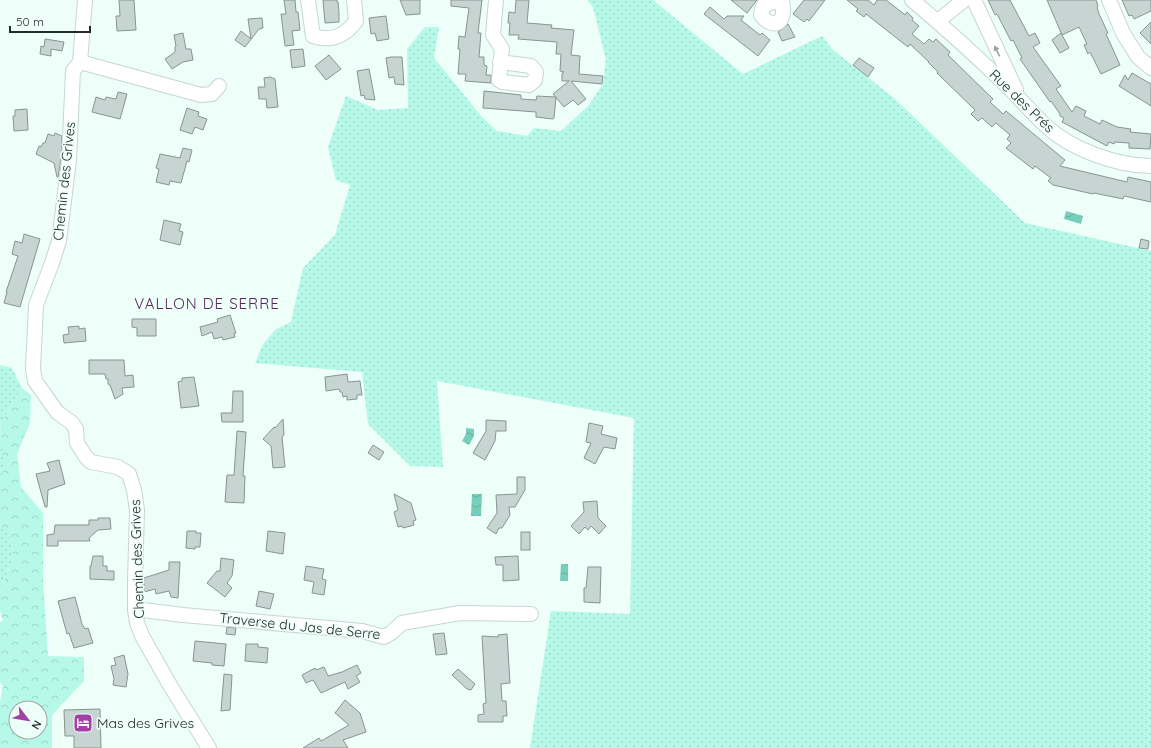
<svg xmlns="http://www.w3.org/2000/svg" width="1151" height="748" font-family="Quicksand,sans-serif">
<defs>
<pattern id="grass-dots" width="8" height="8" patternUnits="userSpaceOnUse"><rect width="8" height="8" fill="#b7f9e8"/><path d="M2 2h.1M6 6h.1" fill="none" stroke="#9dd6c7" stroke-width="1.8" stroke-linecap="round"/></pattern>
<pattern id="forest-crowns" width="20" height="18" patternUnits="userSpaceOnUse"><rect width="20" height="18" fill="#b7f9e8"/><path d="M2 6a3 3 0 1 1 6 0M12 15a3 3 0 1 1 6 0" fill="none" stroke="#9dd6c7"/></pattern>
<pattern id="water-waves" width="16" height="10" patternUnits="userSpaceOnUse"><rect width="16" height="10" fill="#75cfba"/><path d="M0 5q4-4 8 0t8 0" fill="none" stroke="#65b2a0"/></pattern>
</defs>
<rect width="100%" height="100%" fill="#eefef9"/>
<!-- grass -->
<g fill="url(#grass-dots)">
<polygon points="587,0 653,0 743,74 822,36 833,50 894,98 1025,223 1151,251 1151,748 530,748 551,611 630,614 634,418 437,381 443,467 410,466 368,424 362,372 255,363 263,344 276,329 291,322 303,268 335,235 350,185 336,180 328,147 346,96 378,110 408,108 407,49 425,27 439,27 434,58 482,117 497,131 527,136 534,128 561,131 589,105 603,84 606,60 593,7"/>
<polygon points="0,365 12,368 22,388 0,424"/>
<polygon points="0,427 5,471 0,478"/>
<polygon points="0,525 10,536 13,558 0,591"/>
</g>
<!-- forest -->
<path fill="url(#forest-crowns)" fill-rule="evenodd" d="M 22,388 L 31,395 L 30,423 L 17,454 L 21,487 L 43,513 L 43,581 L 48,656 L 84,657 L 84,681 L 52,715 L 52,748 L 0,748 L 0,702 L 3,686 L 0,682 L 0,622 L 3,621 L 0,611 L 0,591 L 13,558 L 10,536 L 0,525 L 0,478 L 4,470 L 0,424 ZM 16,708 L 40,708 L 40,732 L 16,732 Z"/>
<!-- water -->
<g fill="url(#water-waves)">
<polygon points="1066,211 1083,216 1081,224 1064,219"/>
<polygon points="466,428 474,429 474,436 469,445 462,441 466,434"/>
<polygon points="472,494 482,494 481,516 471,516"/>
<polygon points="561,564 568,564 568,581 560,581"/>
</g>
<!-- building -->
<g fill="#c6d5d1" stroke="#879591">
<polygon points="119,0 134,0 136,30 117,31 116,16 120,16"/>
<polygon points="284,0 295,0 296,12 298,12 300,30 292,31 294,45 285,46 281,14 286,14"/>
<polygon points="323,0 337,0 337,2 338,2 339,13 339,22 325,23"/>
<polygon points="400,0 420,0 420,14 406,15"/>
<polygon points="451,0 482,0 478,33 481,33 479,57 484,57 484,65 487,66 486,75 491,75 491,83 465,81 466,74 458,74 460,49 458,49 459,36 465,37 469,8 451,6"/>
<polygon points="516,0 529,0 527,23 552,25 551,28 574,30 571,55 580,56 579,74 603,76 602,84 571,81 586,99 578,105 573,100 564,107 553,94 569,81 562,81 562,73 564,72 560,71 561,54 556,54 557,42 518,39 519,35 509,35 510,23 508,23 509,12 515,13"/>
<polygon points="731,0 757,0 747,13"/>
<polygon points="804,0 825,0 809,21 807,19 804,22 793,14"/>
<polygon points="847,0 868,0 874,5 877,0 886,0 904,14 905,15 907,12 913,18 912,20 919,26 912,34 924,44 929,39 933,42 936,39 950,52 948,55 993,99 990,102 1003,114 1006,111 1065,160 1060,166 1127,182 1128,177 1151,182 1151,202 1124,196 1123,199 1094,193 1093,194 1053,185 1048,181 1051,178 1035,166 1033,169 1006,148 1011,143 1007,139 1010,135 996,123 992,127 982,118 978,121 971,114 975,110 937,73 938,72 928,62 929,62 910,44 908,47 866,14 864,17 856,11 858,9"/>
<polygon points="988,0 1010,0 1029,36 1035,33 1040,43 1033,47 1061,86 1056,89 1072,112 1076,106 1086,111 1084,116 1100,124 1102,120 1117,127 1131,129 1130,132 1151,134 1150,149 1129,148 1129,143 1115,142 1114,144 1109,142 1107,146 1062,122 1064,118 1060,116 1060,114 1051,101 1050,102 1020,59 1022,58 1013,40 1011,41 997,14 995,15"/>
<polygon points="1047,0 1096,0 1098,6 1097,7 1099,14 1108,33 1106,34 1120,65 1101,74 1090,52 1088,54 1084,45 1087,44 1079,27 1062,35"/>
<polygon points="1122,0 1151,0 1151,11 1134,19 1132,15 1129,16"/>
<polygon points="710,7 724,19 727,16 744,16 741,20 760,35 762,33 770,40 758,56 704,14"/>
<polygon points="386,16 389,39 377,41 375,33 371,34 369,18"/>
<polygon points="262,18 263,28 259,29 245,47 235,40 241,31 251,39 248,19"/>
<polygon points="1151,22 1151,44 1140,33"/>
<polygon points="788,24 795,37 782,41 778,32"/>
<polygon points="183,33 186,49 191,49 193,60 183,62 172,69 165,59 175,52 175,47 176,46 174,35"/>
<polygon points="1061,33 1069,48 1060,53 1052,40"/>
<polygon points="45,39 64,42 62,51 51,49 51,56 40,54 41,46 44,47"/>
<polygon points="303,49 305,66 292,68 290,50"/>
<polygon points="329,55 341,69 326,80 315,66"/>
<polygon points="391,57 402,57 404,85 395,84 394,77 389,78 386,58"/>
<polygon points="859,58 874,68 868,77 853,65"/>
<polygon points="369,69 375,100 365,99 364,95 361,96 357,71"/>
<polygon points="1132,73 1151,84 1151,106 1119,86 1125,75 1128,80"/>
<polygon points="270,77 275,79 278,107 267,108 266,99 259,99 258,87 265,87 264,78"/>
<polygon points="484,91 521,95 521,99 536,100 537,96 556,97 554,118 553,119 536,117 536,112 483,108"/>
<polygon points="118,92 127,94 120,119 92,112 96,97 105,100 106,97 116,99"/>
<polygon points="187,108 199,112 198,116 207,119 203,130 195,127 192,134 180,130"/>
<polygon points="27,109 28,130 14,131 13,116 15,116 15,110"/>
<polygon points="55,133 62,136 61,159 58,177 57,177 54,163 36,154 39,146 41,147 43,143 45,143 48,134 54,136"/>
<polygon points="183,148 192,150 189,162 187,161 181,183 170,181 169,185 156,182 159,169 156,168 160,154 180,158"/>
<polygon points="164,220 181,224 179,231 183,232 180,245 160,240"/>
<polygon points="24,234 40,239 20,307 4,303 7,292 6,292 18,256 12,254 15,241 22,243"/>
<polygon points="1141,239 1149,241 1148,249 1139,248"/>
<polygon points="230,315 236,333 234,333 235,337 223,340 222,337 214,339 212,332 202,336 200,327 218,322 217,319"/>
<polygon points="132,319 156,319 156,336 137,336 137,328 132,327"/>
<polygon points="79,326 79,329 85,328 86,341 64,343 63,335 69,334 68,327"/>
<polygon points="89,360 124,360 125,376 133,375 134,387 122,388 123,394 115,399 110,385 108,384 108,379 106,379 105,374 89,374"/>
<polygon points="347,374 348,382 360,381 362,395 357,395 357,399 347,400 347,396 343,397 342,392 340,392 339,389 326,391 325,377"/>
<polygon points="194,377 199,406 181,408 178,382 182,381 182,378"/>
<polygon points="233,391 243,391 243,422 222,422 221,413 232,413"/>
<polygon points="283,419 284,435 282,437 285,467 273,468 271,446 263,439 274,427 275,428"/>
<polygon points="486,420 506,421 506,431 496,431 495,441 485,460 473,453 486,431"/>
<polygon points="589,423 603,426 601,434 617,438 615,449 604,447 595,464 584,458 591,443 586,442"/>
<polygon points="237,431 246,432 243,476 245,476 244,503 225,502 227,475 234,475"/>
<polygon points="373,445 384,452 379,460 368,453"/>
<polygon points="59,460 65,484 48,490 47,507 45,507 36,474 50,471 47,463"/>
<polygon points="517,477 525,477 525,490 515,507 509,507 510,515 502,528 499,528 496,534 487,528 497,513 496,495 517,494"/>
<polygon points="394,494 411,503 416,520 413,521 414,525 403,528 402,526 398,527 394,512 398,510"/>
<polygon points="597,501 598,518 606,526 599,534 591,526 588,530 585,527 579,534 571,526 584,512 583,502"/>
<polygon points="98,518 110,518 111,529 98,530 89,538 90,541 58,541 58,546 47,546 47,535 54,534 55,525 89,525 89,520 98,520"/>
<polygon points="187,531 196,531 196,533 201,533 200,547 195,547 195,549 186,548"/>
<polygon points="268,531 285,533 283,554 266,551"/>
<rect x="521" y="532" width="9" height="18"/>
<polygon points="93,556 103,556 103,566 107,566 107,571 114,571 114,580 90,579 90,566 91,566"/>
<polygon points="518,556 519,580 503,581 503,565 496,565 495,557"/>
<polygon points="221,558 234,560 232,576 227,583 232,588 225,597 207,583 217,571 220,571"/>
<polygon points="169,562 180,562 178,598 171,597 169,591 156,594 155,589 144,592 144,578 169,570"/>
<polygon points="306,566 324,569 322,579 326,580 324,595 312,593 314,582 304,580"/>
<polygon points="588,567 601,567 600,603 584,602 584,588 586,588"/>
<polygon points="259,591 274,594 270,609 256,606"/>
<polygon points="75,597 82,624 85,629 88,628 93,643 74,648 69,633 67,634 58,601"/>
<polygon points="227,627 236,628 235,635 226,634"/>
<polygon points="444,633 447,654 436,655 433,634"/>
<polygon points="507,634 510,683 501,684 502,701 506,701 507,716 503,716 503,722 478,722 478,715 484,714 483,704 486,703 482,636 498,637 498,635"/>
<polygon points="195,641 226,644 224,666 212,665 212,663 193,661"/>
<polygon points="246,644 258,644 258,647 268,648 267,663 245,661"/>
<polygon points="124,655 128,674 126,687 113,685 114,679 111,666 116,665 114,658"/>
<polygon points="357,665 361,673 356,676 360,682 348,689 345,682 321,693 313,680 306,683 302,675 315,668 316,670 324,667 328,676 342,672"/>
<polygon points="458,669 475,684 471,690 467,689 452,675"/>
<polygon points="224,674 232,675 230,710 221,711"/>
<polygon points="345,700 360,713 366,732 343,740 348,748 303,748 319,738 321,741 349,725 335,713"/>
<polygon points="100,709 101,748 74,748 74,736 65,736 64,710"/>
</g>
<g fill="none" stroke-linecap="round" stroke-linejoin="round">
<defs>
<g id="minor">
<polyline points="85,0 80,62 73,71 69,160 64,201 59,241 52,263 36,305 33,369 35,381 57,412 72,423 76,429 77,443 86,457 91,462 118,467 129,474 134,490 137,510 135,582 135,609 137,623 142,636 171,687 209,748"/>
<path d="M 308,0 L 313,36 C 332,42 345,36 356,21 L 354,0"/>
<polyline points="496,0 493,35 502,49 499,80 502,82 529,85 535,80 536,72 531,66 500,62"/>
<path d="M 782,0 C 783,6 784,12 782,17 C 778,29 766,22 761,15 L 762,9 L 764,5 L 782,0"/>
<path d="M 912,0 C 943,26 973,53 1002,81 C 1017,95 1030,111 1045,125 C 1070,149 1117,166 1151,166"/>
<polyline points="974,0 1016,90"/>
<polyline points="1109,0 1123,33 1138,57 1151,68"/>
<polyline points="938,21 964,0"/>
<polyline points="80,62 201,95 212,94 219,86"/>
<polyline points="135,609 183,615 362,631 384,637 391,633 402,623 460,613 531,614"/>
</g>
</defs>
<!-- minor casing -->
<use href="#minor" stroke="#c6d6d1" stroke-width="16"/>
<!-- minor -->
<use href="#minor" stroke="#fff" stroke-width="14"/>
</g>
<!-- one-way arrows -->
<defs><path id="oneway-solid" d="M-6-.8H1V-3.2L6.5 0L1 3.2V.8H-6Z"/></defs>
<use fill="#9c9f9e" href="#oneway-solid" transform="translate(997 51) rotate(-116)"/>
<!-- icons -->
<defs>
<symbol id="hotel-square" viewBox="-11 -11 22 22"><rect x="-9" y="-9" width="18" height="18" rx="4" fill="#a340a6" stroke="#eefef9"/><path d="M-6-4.5h1.5V1H6V5H4.5V3h-9V5H-6ZM-4 0a1.8 1.8 0 1 1 3.6 0ZM.5 0V-2.5h3Q6-2.5 6 0Z" fill="#fff"/></symbol>
</defs>
<g fill-rule="evenodd">
<use href="#hotel-square" x="72" y="712" width="22" height="22"/>
</g>
<g text-anchor="middle" stroke-width="3.5" stroke-linejoin="round" paint-order="stroke">
<!-- street labels -->
<g font-size="14" fill="#242a28" stroke="#eefef9">
<text transform="translate(1022 101) rotate(44)" y="5">Rue des Prés</text>
<text transform="translate(64 181) rotate(-84)" y="5">Chemin des Grives</text>
<text transform="translate(137 559) rotate(-92)" y="5">Chemin des Grives</text>
<text transform="translate(300 626) rotate(6)" y="5">Traverse du Jas de Serre</text>
</g>
<!-- poi labels -->
<g font-size="14" fill="#242a28" stroke="#eefef9" text-anchor="start">
<text x="97" y="728">Mas des Grives</text>
</g>
<!-- neighbourhood labels -->
<g font-size="15" letter-spacing="1" fill="#582759" stroke="#eefef9">
<text x="207" y="309">VALLON DE SERRE</text>
</g>
</g>
<!-- north arrow -->
<g transform="translate(28 720) rotate(121)"><circle r="19" fill="#eefef9" stroke="#9da9a5"/>
<path d="M0-3L7 15L0 10L-7 15Z" fill="#a340a6"/>
<text y="-6" font-size="11" font-weight="bold" text-anchor="middle" fill="#242a28">N</text>
</g>
<!-- scale -->
<path d="M10 26v6h80v-6" fill="none" stroke="#242a28" stroke-width="2"/>
<text x="16" y="26" font-size="12" fill="#242a28" stroke="#eefef9" stroke-width="3" paint-order="stroke">50 m</text>
</svg>
